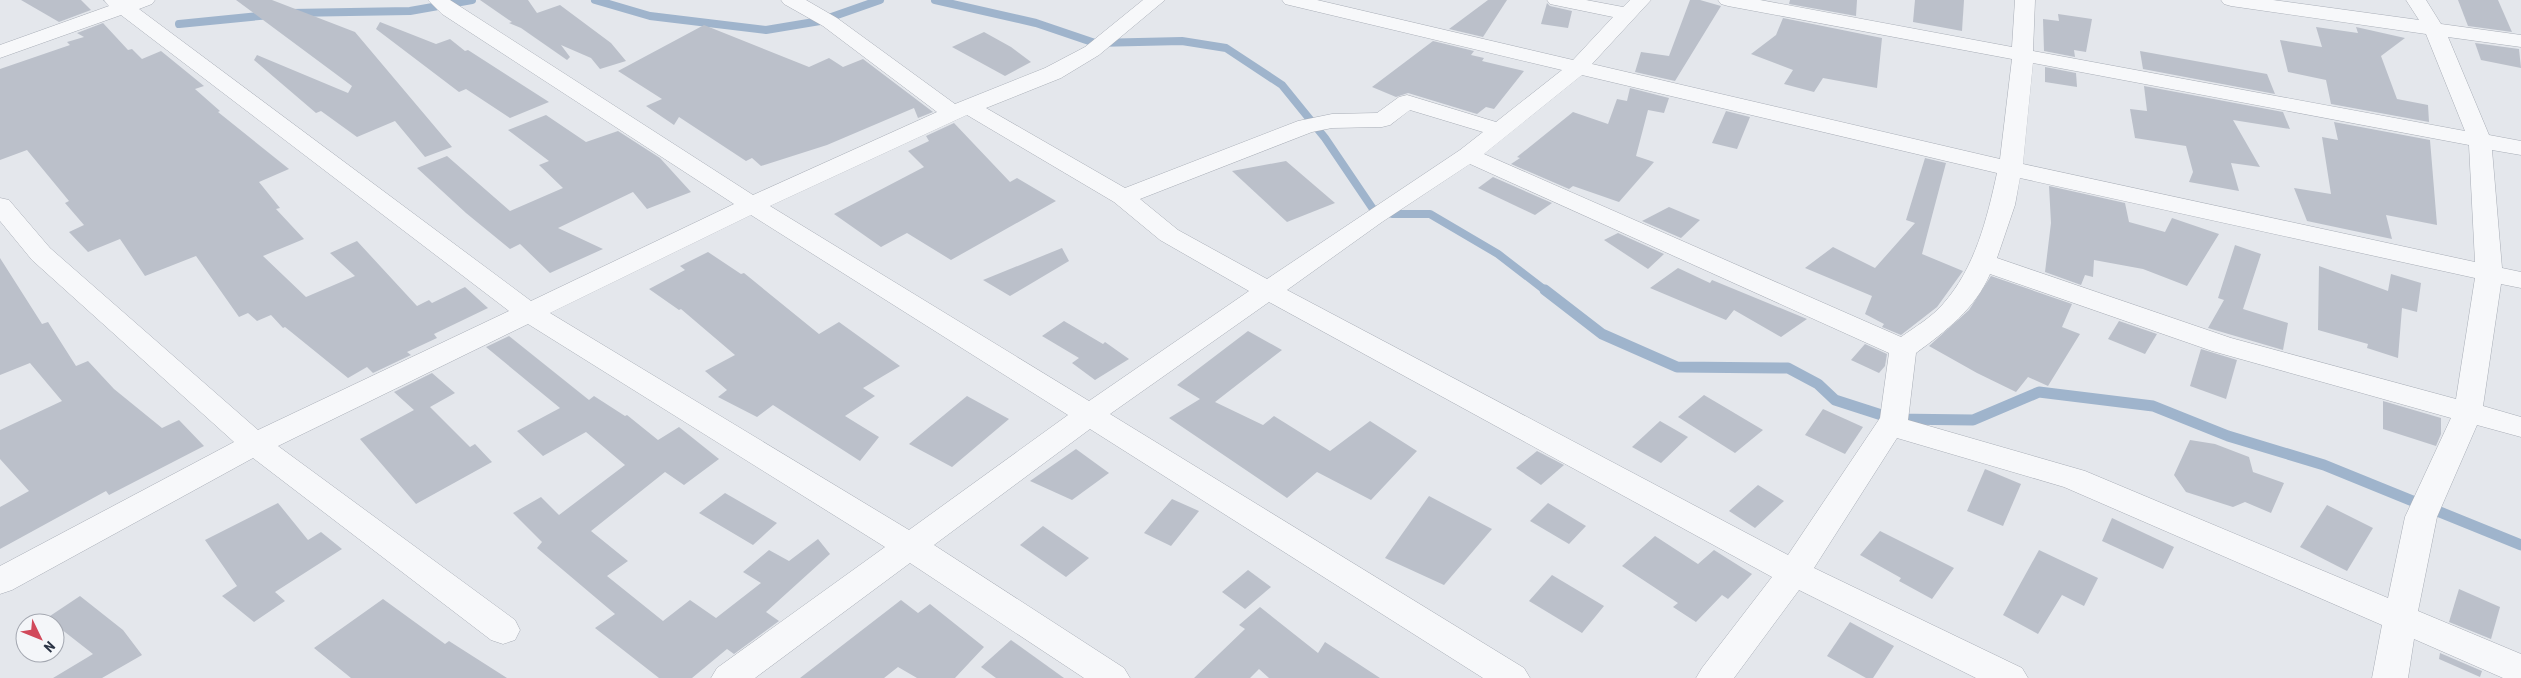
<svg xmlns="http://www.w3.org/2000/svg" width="2521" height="678" font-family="'Roboto Condensed',sans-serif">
<rect width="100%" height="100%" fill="#e4e7ec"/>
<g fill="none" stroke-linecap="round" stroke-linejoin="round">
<!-- stream-far1 -->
<g stroke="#9fb4cc" stroke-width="8">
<polyline points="595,0 650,16 766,30 820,21 880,0"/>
<polyline points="935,0 1036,23 1095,43 1182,41 1226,48 1282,85 1325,138 1373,209 1393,214 1430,214 1498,254 1546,291"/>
<polyline points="290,13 410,11 472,0"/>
<polyline points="179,24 270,15"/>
</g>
<!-- stream -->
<polyline stroke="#9fb4cc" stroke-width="11" points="1545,290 1602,334 1677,367 1788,368 1818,384 1835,400 1894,419 1973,420 2039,392 2153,406 2228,436 2324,465 2521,545"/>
</g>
<!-- building -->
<g fill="#bbc0ca">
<polygon points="21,0 81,0 91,10 59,22"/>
<polygon points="236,0 272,0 355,32 452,147 425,157 395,121 357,137 321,111 316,113 254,60 257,55 348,93 352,86"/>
<polygon points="480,0 528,0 537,13 560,5 611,43 626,61 600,69 591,58 561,45 570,57 567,60 521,28 509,23 512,22"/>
<polygon points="1488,0 1507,0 1483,37 1449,29"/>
<polygon points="1690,0 1700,0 1721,6 1675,81 1635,72 1641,52 1669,56"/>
<polygon points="1790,0 1857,0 1856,16 1789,4"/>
<polygon points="1915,0 1964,0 1962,31 1913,22"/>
<polygon points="2458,0 2498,0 2512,32 2468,26"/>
<polygon points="1547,3 1550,6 1572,11 1568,28 1541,24"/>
<polygon points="2058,14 2092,19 2086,52 2074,50 2075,57 2044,51 2043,19 2059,21"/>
<polygon points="1783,18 1882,38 1877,88 1823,78 1814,92 1784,84 1793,70 1751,54 1776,35"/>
<polygon points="380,22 436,44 450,39 465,51 468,50 549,102 510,118 466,89 459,92 376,29"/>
<polygon points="103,23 128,50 132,49 142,59 161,51 204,86 195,89 220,111 218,112 289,169 259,182 280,208 276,209 304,239 263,256 306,297 355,276 330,253 357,241 417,306 429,300 432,303 465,287 488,308 434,334 437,338 407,352 411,355 373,373 367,367 348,378 285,327 283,328 271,315 257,321 248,313 239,317 196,256 145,276 120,239 88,252 69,232 84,225 65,203 69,201 27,150 0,160 0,69 70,45 67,42 84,37 77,33"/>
<polygon points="704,25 809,67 829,58 843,67 863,59 933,112 918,118 914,108 827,145 761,166 752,158 746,161 679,117 674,125 646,106 662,99 618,71"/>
<polygon points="2316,27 2358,33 2356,27 2405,38 2381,56 2397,99 2428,105 2429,122 2331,104 2326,80 2288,72 2280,40 2322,47"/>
<polygon points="984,32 1011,47 1031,62 1005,76 952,47"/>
<polygon points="1433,41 1474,51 1471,55 1484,58 1482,61 1524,71 1494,109 1486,107 1477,114 1408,93 1396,97 1372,87"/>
<polygon points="2475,43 2519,49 2521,68 2481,60"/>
<polygon points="2140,51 2267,74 2275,94 2143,69"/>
<polygon points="2045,67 2076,73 2077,87 2045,82"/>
<polygon points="2144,86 2283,112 2290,129 2233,120 2260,167 2231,163 2239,191 2189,182 2193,172 2186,146 2135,138 2130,109 2147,111"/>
<polygon points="1630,88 1669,98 1664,113 1648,110 1636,156 1654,162 1619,202 1573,186 1569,189 1511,164 1520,158 1517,157 1573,112 1608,124 1617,99 1627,101"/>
<polygon points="1726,111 1750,117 1737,149 1712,143"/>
<polygon points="546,115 586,142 618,131 660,158 691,192 647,209 633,192 558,228 603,249 550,273 520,244 510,249 466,213 417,168 447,156 510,211 563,188 539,165 549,161 508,130"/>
<polygon points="2334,122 2430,140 2437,225 2386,215 2392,239 2307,221 2294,188 2331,194 2322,137 2338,140"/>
<polygon points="954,123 1010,182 1017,178 1056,201 951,260 907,233 881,247 834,214 924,167 908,151 929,141 926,136"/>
<polygon points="1925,158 1946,163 1922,254 1963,271 1937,307 1901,335 1882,327 1884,324 1865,314 1872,296 1805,268 1833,247 1875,268 1915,223 1906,220"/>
<polygon points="1286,161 1335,203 1287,222 1232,171"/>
<polygon points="1493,177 1552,203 1535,215 1478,188"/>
<polygon points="2049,186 2125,203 2129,222 2165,232 2172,218 2219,234 2187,286 2143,269 2094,260 2093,277 2085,275 2081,285 2045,272 2051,223"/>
<polygon points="1669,207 1700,220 1681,238 1642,221"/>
<polygon points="1618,233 1664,254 1648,269 1604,240"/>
<polygon points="2235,245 2261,254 2243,309 2288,323 2283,350 2208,328 2224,300 2218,298"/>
<polygon points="1062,248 1069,261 1010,296 983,280"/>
<polygon points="708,252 741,274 744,273 819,334 839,322 900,366 863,388 875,396 845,416 879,437 860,461 773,405 757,417 718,397 727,390 705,371 735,355 681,309 679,310 649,289 685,270 680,266"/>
<polygon points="0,258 42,324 48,322 76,366 88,361 114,389 162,428 179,420 204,446 109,495 106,491 0,549 0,507 29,491 0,459 0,430 62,401 30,363 0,375"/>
<polygon points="2319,266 2388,291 2391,274 2421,283 2417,312 2402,308 2398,358 2367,348 2368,344 2318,330"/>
<polygon points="1678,268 1710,283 1712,280 1807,319 1781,337 1734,310 1726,320 1650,288"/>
<polygon points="1991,276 2072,304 2062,327 2080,334 2048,386 2028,377 2016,392 1977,373 1929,346 1969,310"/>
<polygon points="1064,321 1103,344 1105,342 1129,359 1095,380 1072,363 1079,358 1042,336"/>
<polygon points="2119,321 2157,334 2145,354 2108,339"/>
<polygon points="1248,331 1282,350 1215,402 1263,425 1274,416 1330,451 1370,421 1417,451 1371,500 1317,472 1287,498 1169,418 1200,399 1177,385"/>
<polygon points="509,336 589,400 594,396 625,416 627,415 658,440 679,427 719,459 684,485 665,472 591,531 628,561 607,576 663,621 690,600 716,618 761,583 743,572 769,550 789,561 818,539 830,554 766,612 779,621 734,654 727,649 692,678 659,678 595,628 615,614 537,548 542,542 513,513 541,497 559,515 625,465 586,432 543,456 517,431 560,408 486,347"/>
<polygon points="1865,344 1887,354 1885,366 1879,373 1851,360"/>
<polygon points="2201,349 2237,360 2226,399 2190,386"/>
<polygon points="432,373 455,393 430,407 470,447 475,444 492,462 416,504 360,439 414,410 394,392"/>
<polygon points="1704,395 1763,430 1735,453 1678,417"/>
<polygon points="967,396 1009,419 952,467 909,444"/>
<polygon points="2383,401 2441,418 2441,434 2436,446 2383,429"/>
<polygon points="1823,409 1863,427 1845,454 1805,435"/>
<polygon points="1660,421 1688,437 1661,463 1632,447"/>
<polygon points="2190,440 2215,444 2249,457 2253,472 2284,483 2271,513 2245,502 2233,507 2186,492 2174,475"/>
<polygon points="1076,449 1109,473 1072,500 1030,481"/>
<polygon points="1537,451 1564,465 1541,485 1516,468"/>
<polygon points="1985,469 2021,484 2003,526 1967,511"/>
<polygon points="1758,485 1784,501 1755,528 1729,511"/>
<polygon points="725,493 777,523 753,545 699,513"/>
<polygon points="1429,496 1492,529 1444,585 1385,558"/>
<polygon points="1172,499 1199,511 1171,546 1144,533"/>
<polygon points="278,503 308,540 321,532 342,549 275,592 285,601 254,622 222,596 237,586 205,540"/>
<polygon points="1548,503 1586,526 1569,544 1530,521"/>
<polygon points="2327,505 2373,528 2347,571 2300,547"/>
<polygon points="2112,518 2174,547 2163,569 2102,541"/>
<polygon points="1043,526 1089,558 1066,577 1020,545"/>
<polygon points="1880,531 1954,568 1932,599 1899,581 1901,578 1860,555"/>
<polygon points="1655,536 1698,564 1714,550 1752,574 1728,599 1722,595 1696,622 1673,607 1678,603 1622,566"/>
<polygon points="2039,550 2098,578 2084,606 2062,595 2038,634 2003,615"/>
<polygon points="1248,570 1271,587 1245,609 1222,592"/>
<polygon points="1552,575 1604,606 1582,633 1529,601"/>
<polygon points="2459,589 2500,607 2491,639 2449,622"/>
<polygon points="80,596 123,630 142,655 102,678 53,678 93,654 47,618"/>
<polygon points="383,599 445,644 449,641 507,678 351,678 314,648"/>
<polygon points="901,600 918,613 930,604 984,647 955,678 917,678 898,667 884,678 800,678"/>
<polygon points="1260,607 1318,653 1325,642 1380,678 1269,678 1259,669 1250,678 1194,678 1245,629 1239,625"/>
<polygon points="1850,622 1894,646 1873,678 1866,678 1827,656"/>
<polygon points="1011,640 1064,678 996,678 981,667"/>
<polygon points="2440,653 2482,671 2480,677 2439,659"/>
</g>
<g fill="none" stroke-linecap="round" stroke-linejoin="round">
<defs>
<path id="minor" d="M 104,0 L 155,0 L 152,4 L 139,9 L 531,301 L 734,204 L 442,14 L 428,0 L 450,0 L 753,195 L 937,112 L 823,26 L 784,4 L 781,0 L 806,0 L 837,18 L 955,104 L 1045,68 L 1085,47 L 1143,0 L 1165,0 L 1099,55 L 1061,78 L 986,108 L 1125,188 L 1298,121 L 1332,114 L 1377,113 L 1399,97 L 1407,95 L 1496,122 L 1562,70 L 1285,4 L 1282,0 L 1317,0 L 1573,60 L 1613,17 L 1550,4 L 1547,0 L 1586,0 L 1623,7 L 1630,0 L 1651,0 L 1592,64 L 2000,159 L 2012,59 L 1728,6 L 1721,4 L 1718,0 L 1760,0 L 2012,47 L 2015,0 L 2035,0 L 2033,51 L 2465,131 L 2426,34 L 2231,6 L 2224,4 L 2221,0 L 2273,0 L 2419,20 L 2406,0 L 2426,0 L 2441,24 L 2521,35 L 2521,47 L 2448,37 L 2489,135 L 2521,141 L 2521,155 L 2492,150 L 2502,268 L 2521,272 L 2521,288 L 2501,284 L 2483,406 L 2521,417 L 2521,437 L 2477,425 L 2437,517 L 2418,611 L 2521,654 L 2521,678 L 2503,678 L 2414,639 L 2408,678 L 2372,678 L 2382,625 L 2064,487 L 1897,438 L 1814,568 L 2022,668 L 2028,678 L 1976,678 L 1799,590 L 1734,678 L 1696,678 L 1702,668 L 1772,577 L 1269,302 L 1110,414 L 1524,668 L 1530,678 L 1483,678 L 1090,429 L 934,545 L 1124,668 L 1130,678 L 1084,678 L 910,563 L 755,678 L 711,678 L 717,668 L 885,547 L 528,324 L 278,446 L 515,620 L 520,630 L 515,640 L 503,644 L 491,640 L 253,458 L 12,590 L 0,594 L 0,566 L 234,442 L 32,260 L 0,221 L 0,198 L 9,200 L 50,248 L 258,430 L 509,311 L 121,15 L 0,58 L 0,45 L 109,6 ZM 2033,63 L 2469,145 L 2475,262 L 2023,164 ZM 1582,75 L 1997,173 C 1987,219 1975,268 1943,304 C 1932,317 1915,327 1901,337 L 1484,154 ZM 1410,110 L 1483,132 L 1460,150 L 1267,279 L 1178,230 L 1140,199 L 1312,132 L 1332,128 L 1382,127 L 1390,125 ZM 967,115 L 1114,202 L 1160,240 L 1249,291 L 1089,401 L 770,206 ZM 1470,164 L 1889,353 L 1880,418 L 1788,555 L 1287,290 L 1382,222 ZM 2020,178 L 2475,278 L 2456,399 L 2231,338 L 1997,258 L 2015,205 ZM 751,215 L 1068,415 L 909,530 L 550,313 ZM 1990,274 L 2212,351 L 2451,418 L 2405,517 L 2388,598 L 2085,471 L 1908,420 L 1916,353 C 1946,331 1975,309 1990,274 Z"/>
</defs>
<!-- minor casing -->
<use href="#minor" stroke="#a9aeb7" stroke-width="1"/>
<!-- minor -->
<use href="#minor" fill="#f7f8fa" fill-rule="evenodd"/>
</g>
<!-- north arrow -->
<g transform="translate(40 638) rotate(133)"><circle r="24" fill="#f4f6f9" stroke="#a4a8b1"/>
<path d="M0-4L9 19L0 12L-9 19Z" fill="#d1495b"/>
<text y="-8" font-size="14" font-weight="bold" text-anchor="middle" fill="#2b3445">N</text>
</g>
</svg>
